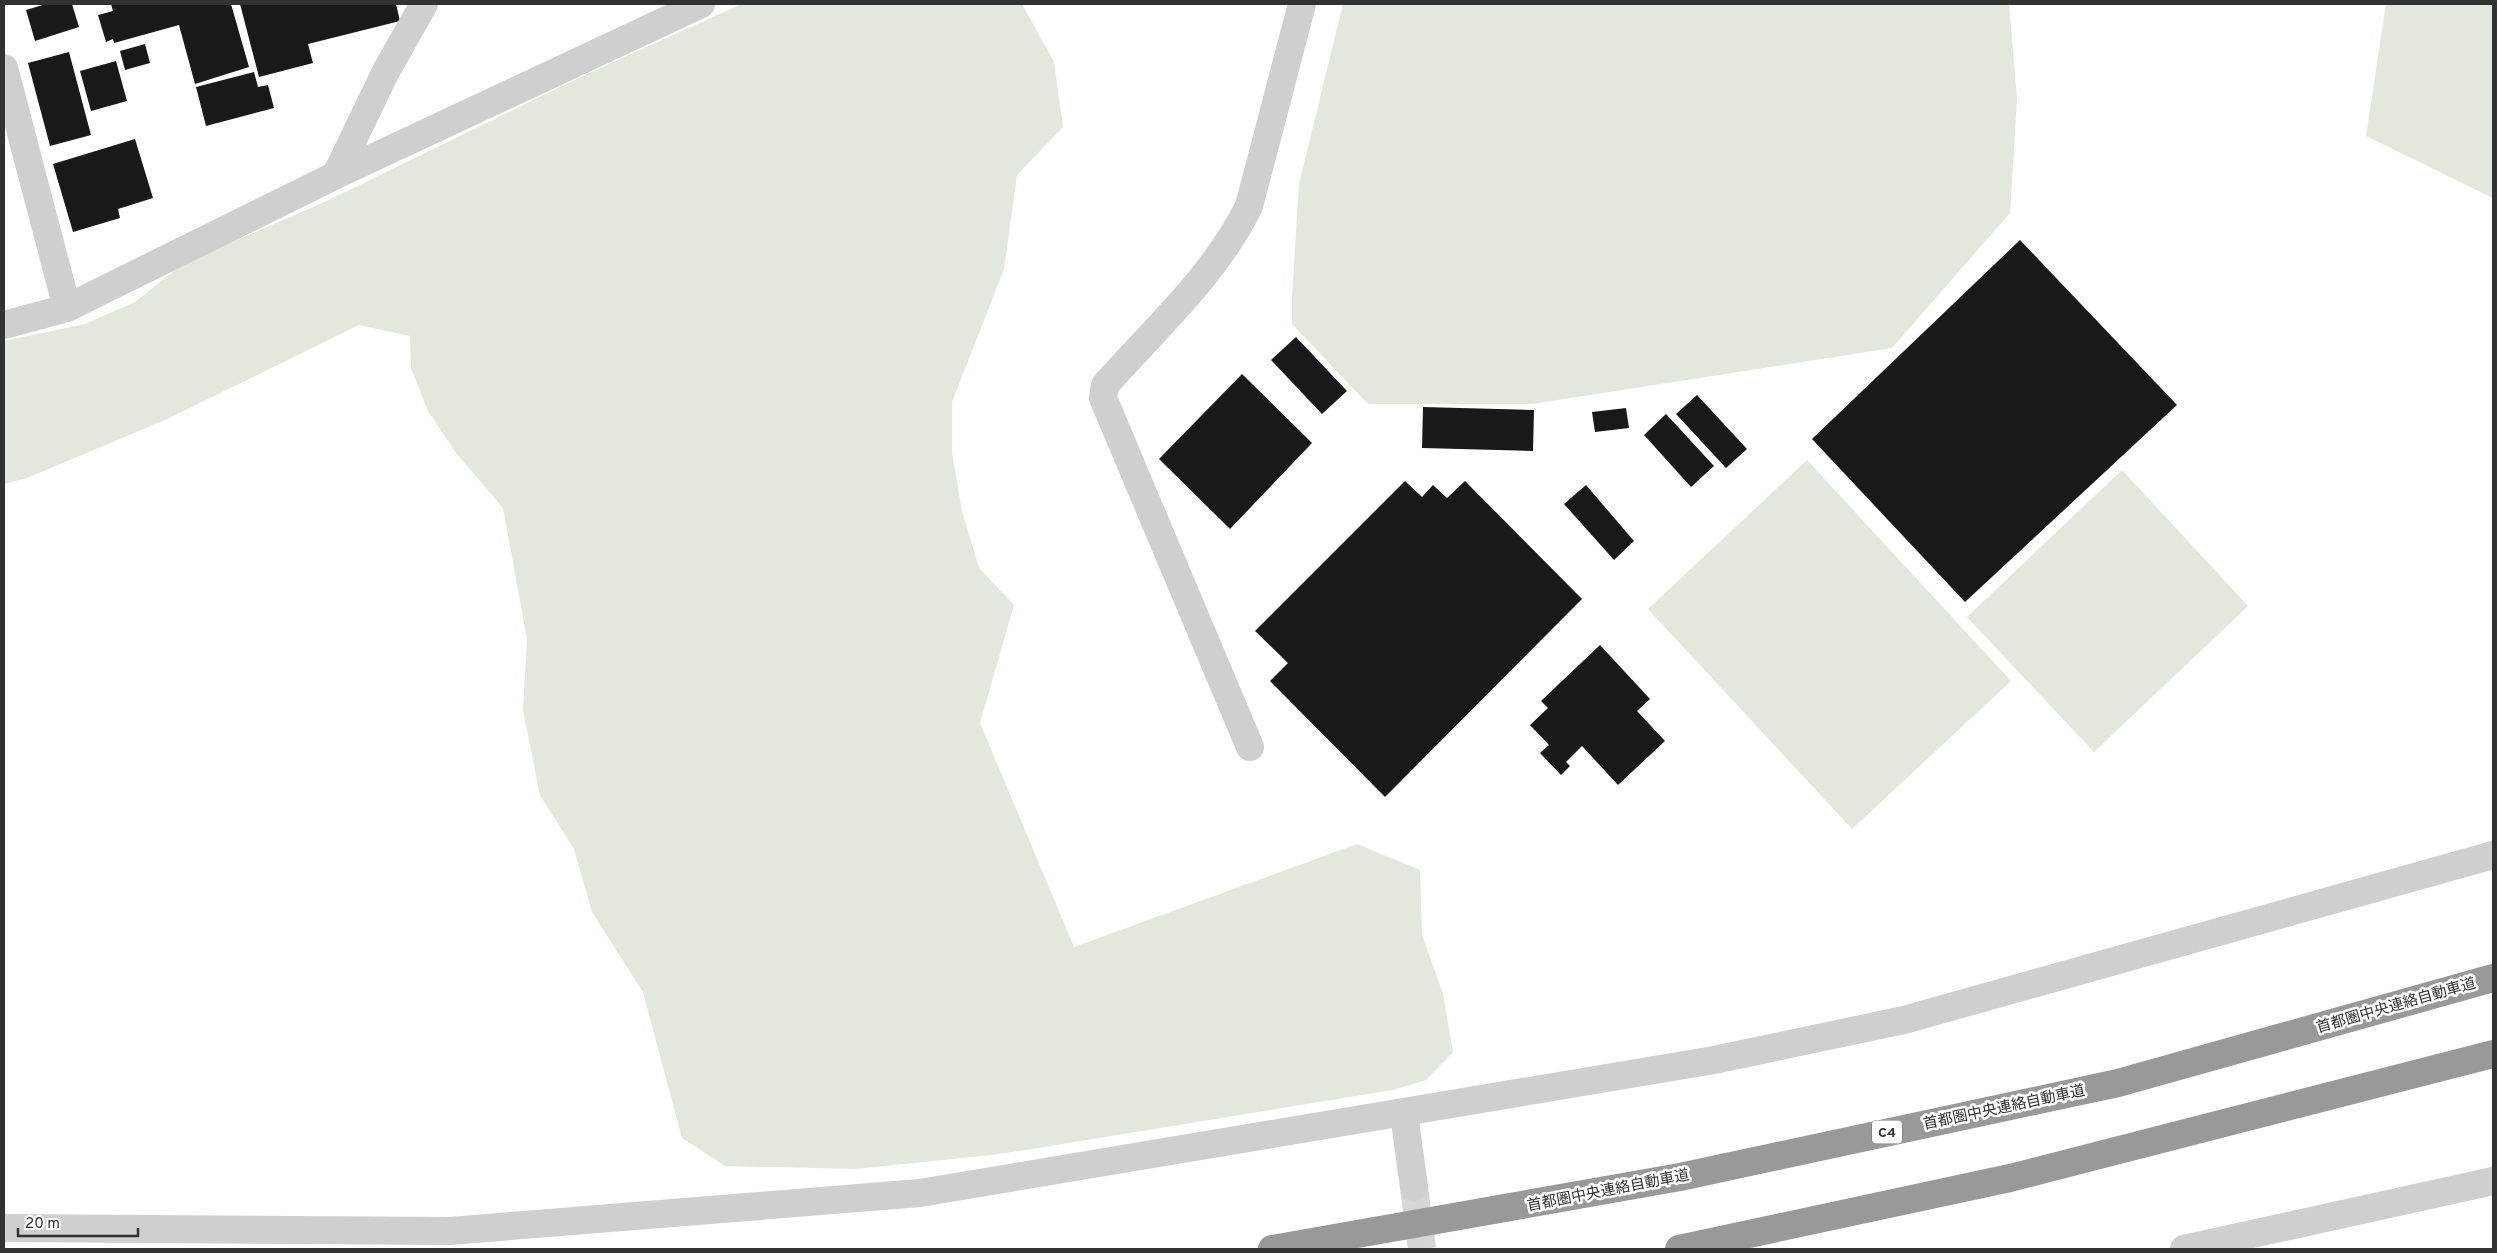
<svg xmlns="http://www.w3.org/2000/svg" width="2497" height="1253" font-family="Overpass,'Noto Sans JP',sans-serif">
<rect width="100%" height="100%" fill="#fff"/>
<!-- green -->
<g fill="#e3e8dc">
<polygon points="742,4 1022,4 1054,62 1063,127 1017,175 1004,269 952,402 952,453 962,511 979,568 1014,605 980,723 1074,947 1357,844 1420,870 1422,935 1443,994 1453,1052 1426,1080 1393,1090 1000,1154 856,1169 725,1166 682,1138 643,992 592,912 574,849 540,795 523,710 527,639 503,508 456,453 428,411 411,368 410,336 359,325 165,420 27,478 4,484 4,341 85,324 135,302 184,263 327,201 587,74"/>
<polygon points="1343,4 2009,4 2017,99 2010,213 1892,348 1532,404 1368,404 1292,324 1292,296 1299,184"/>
<polygon points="2386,4 2493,4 2493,198 2366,136"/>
<polygon points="1807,460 2011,681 1852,829 1648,609"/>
<polygon points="2122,470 2248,606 2094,752 1967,617"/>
</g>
<!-- building -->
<g fill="#191919">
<polygon points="46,4 72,4 79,27 35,41 26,10"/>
<polygon points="111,4 231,4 249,67 195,84 179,25 114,43 113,39 106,42 98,15 113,11"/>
<polygon points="240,4 396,4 400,21 308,44 313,63 259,77"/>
<polygon points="145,44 150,63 125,70 120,51"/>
<polygon points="69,52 91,135 50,146 28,63"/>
<polygon points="116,61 127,101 91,111 80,71"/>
<polygon points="254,72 258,87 268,85 274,108 206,126 196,87"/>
<polygon points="135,139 153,198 118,209 120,218 73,232 53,164"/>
<polygon points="2020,240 2177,405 1965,602 1812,439"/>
<polygon points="1296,337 1347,391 1322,414 1271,360"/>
<polygon points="1242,374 1312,443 1230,529 1159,459"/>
<polygon points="1697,395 1747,449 1726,468 1676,414"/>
<polygon points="1423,407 1534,410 1533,451 1422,448"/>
<polygon points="1626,408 1629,428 1595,432 1592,412"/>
<polygon points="1666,414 1714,466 1691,487 1644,435"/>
<polygon points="1405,481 1422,497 1433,485 1447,498 1465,481 1582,599 1385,797 1270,681 1288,663 1255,631"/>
<polygon points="1586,485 1634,541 1614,560 1564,504"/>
<polygon points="1600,645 1650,699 1637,711 1665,741 1618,785 1582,746 1566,762 1570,766 1561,775 1540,753 1549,745 1530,725 1548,708 1541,701"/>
</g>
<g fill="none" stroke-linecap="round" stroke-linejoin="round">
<!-- minor-tunnel -->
<polyline stroke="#d6d6d6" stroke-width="28" stroke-dasharray="28 14" stroke-linecap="butt" points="1414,1187 1422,1249"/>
<!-- minor -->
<g stroke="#cfcfcf" stroke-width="28">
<polyline points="4,68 67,308"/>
<polyline points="336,175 386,71 424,4"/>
<polyline points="4,325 67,308 336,175 701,4"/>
<path d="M 1250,747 L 1103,398 L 1105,385 C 1156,328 1215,275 1249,206 L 1302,4"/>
<polyline points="1404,1114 1414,1187"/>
<polyline points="4,1228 450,1231 920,1193 1714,1060 1904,1020 2493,855"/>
<polyline points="2184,1249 2493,1181"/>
</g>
<!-- highway -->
<g stroke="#999" stroke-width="28">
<polyline points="1272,1249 1680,1177 2118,1083 2493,978"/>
<polyline points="1679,1249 2010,1178 2493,1054"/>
</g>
</g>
<g text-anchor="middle" stroke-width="5" stroke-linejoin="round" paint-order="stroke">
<!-- shield labels -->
<rect fill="#fff" stroke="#707070" stroke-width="1" x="1872" y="1120.5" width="30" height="23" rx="4"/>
<g font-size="14" font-weight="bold" fill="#323232">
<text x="1887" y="1137">C4</text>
</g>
<!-- street labels -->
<g font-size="15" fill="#323232" stroke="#fff">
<text transform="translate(2396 1005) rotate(-16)" y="5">首都圏中央連絡自動車道</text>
<text transform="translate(2004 1107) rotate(-12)" y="5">首都圏中央連絡自動車道</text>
<text transform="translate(1608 1190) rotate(-11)" y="5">首都圏中央連絡自動車道</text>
</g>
</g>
<!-- border -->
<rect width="2497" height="1253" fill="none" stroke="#323232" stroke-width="10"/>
<!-- scale -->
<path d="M18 1228v8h120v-8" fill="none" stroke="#323232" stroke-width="2.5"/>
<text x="25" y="1228" font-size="15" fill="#323232" stroke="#ffffff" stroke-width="4" paint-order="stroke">20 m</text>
</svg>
